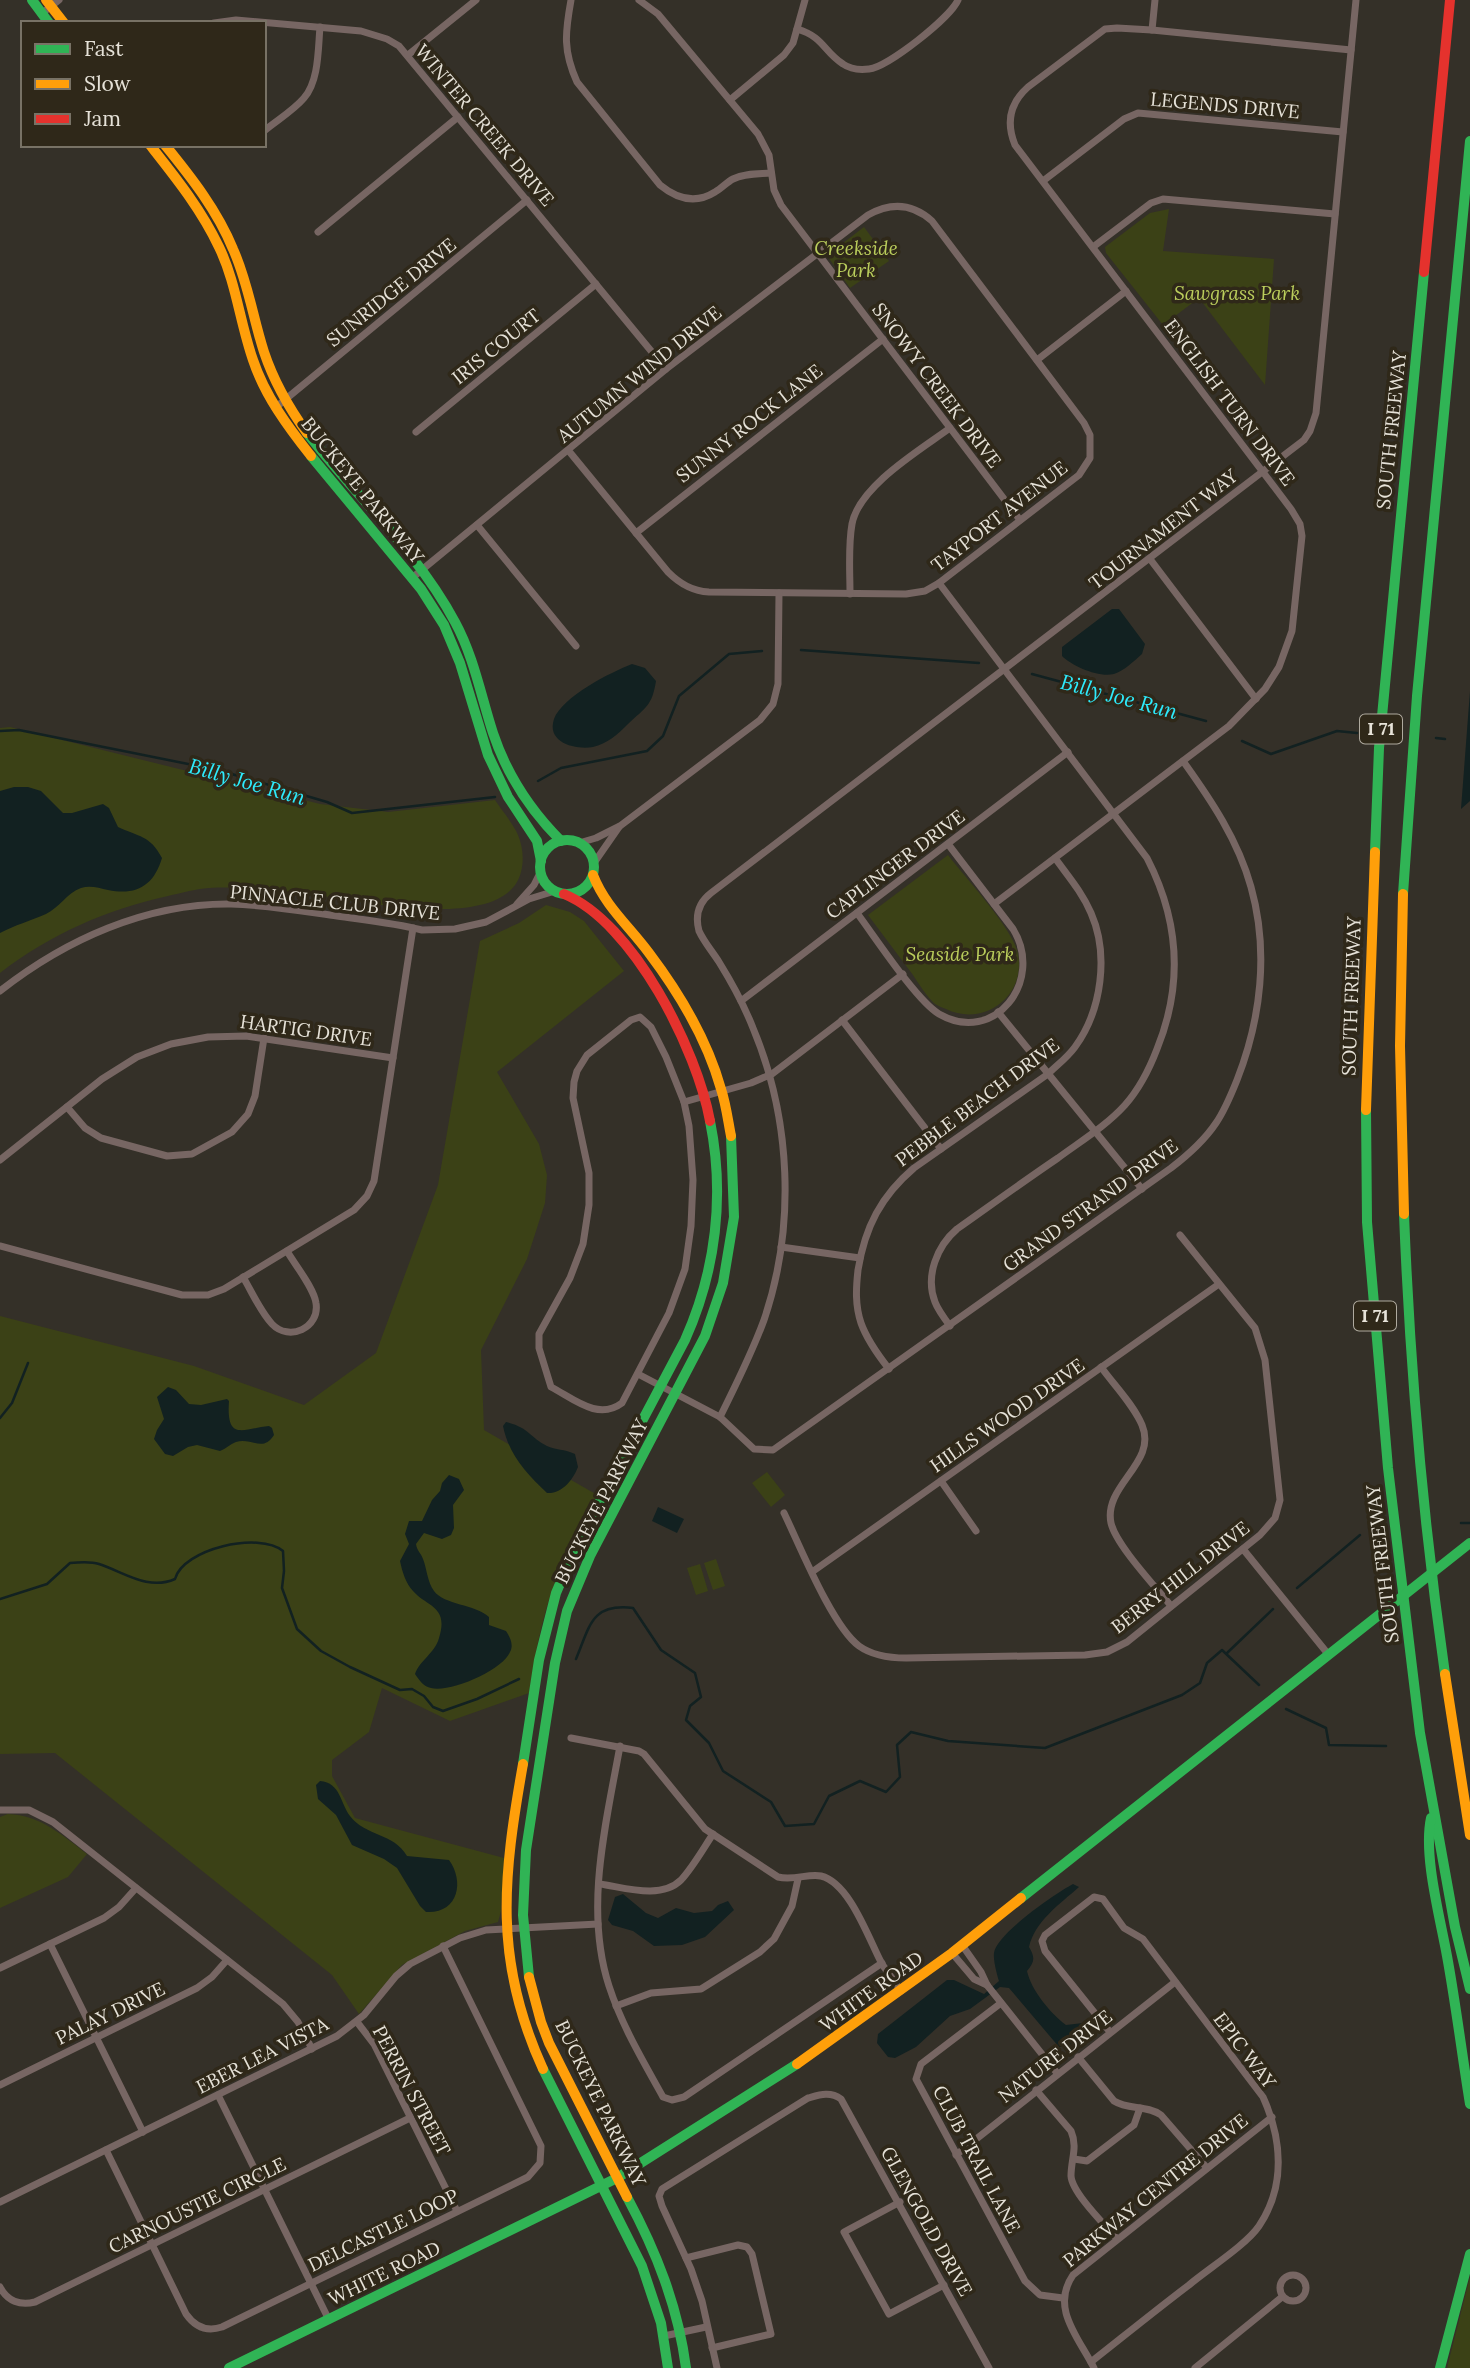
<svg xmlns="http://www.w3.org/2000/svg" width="1470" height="2368" font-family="Lora,serif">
<rect width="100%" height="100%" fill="#343028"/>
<!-- green -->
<g fill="#3b4116">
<polygon points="1169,209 1163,251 1274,259 1265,385 1199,298 1163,325 1106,253 1105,247 1150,213"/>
<polygon points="864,227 889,261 850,288 828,257 830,253"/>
<path d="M 10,727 L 320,804 L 388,812 L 495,800 C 502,811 513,823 518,835 C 523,847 524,860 521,872 C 506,934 361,901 315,895 C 280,891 245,886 209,888 C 195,889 181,893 168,896 C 105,910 51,934 0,973 L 0,728 Z"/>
<path d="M 948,855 C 965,877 1010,926 1017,950 C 1029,994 985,1028 946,1009 C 941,1007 935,1005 932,1001 C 925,994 919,984 913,975 C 898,955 883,935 868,915 Z"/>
<path d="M 546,905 L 570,912 L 584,921 L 624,971 L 497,1072 L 539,1144 L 547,1175 L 545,1203 L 527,1259 L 481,1350 L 484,1430 L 599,1496 C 588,1516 575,1537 565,1558 C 545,1601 536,1647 529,1693 L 450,1721 L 382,1688 L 369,1732 L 332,1760 L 332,1776 L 355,1818 L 504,1858 L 501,1911 L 498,1922 L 465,1931 L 402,1965 L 359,2014 L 332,1975 L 55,1753 L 0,1754 L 0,1316 L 194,1366 L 304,1405 L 376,1353 L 438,1185 L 480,941 L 519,923 Z"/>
<polygon points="767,1472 785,1495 771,1507 752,1483"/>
<polygon points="716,1559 725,1586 713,1590 704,1563"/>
<polygon points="700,1564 708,1591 696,1595 687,1568"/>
<path d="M 8,1814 C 40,1815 62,1835 87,1854 L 68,1877 L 0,1908 L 0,1817 Z"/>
<polygon points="1470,2277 1470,2368 1447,2368"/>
</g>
<!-- water -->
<g fill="#122121">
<path d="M 1112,609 L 1119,609 L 1145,644 L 1142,654 C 1134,661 1124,671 1114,674 C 1099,678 1072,666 1062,656 L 1062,647 Z"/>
<path d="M 632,664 L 645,668 L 656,681 C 652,706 646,707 628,724 C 618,734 607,744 593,747 C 576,750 546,743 554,719 C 562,697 611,672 632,664 Z"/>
<polygon points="1470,691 1470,801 1461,809"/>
<path d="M 14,787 L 28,787 L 41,791 L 63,813 L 72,813 L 103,804 L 109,808 L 118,827 C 139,837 150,835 162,858 C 154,885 137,896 108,890 C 99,888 90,885 81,888 C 67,893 59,908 46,914 C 30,921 15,925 0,933 L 0,791 Z"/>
<path d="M 168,1387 L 176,1390 L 189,1404 L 201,1405 L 227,1399 L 229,1401 C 226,1443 244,1428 269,1426 L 272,1428 L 274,1435 C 263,1453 251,1437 236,1442 C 230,1444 226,1449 220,1451 L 197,1445 L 188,1447 L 173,1456 L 165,1454 L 154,1439 L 157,1430 L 164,1419 L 157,1397 Z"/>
<path d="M 506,1422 C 530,1428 529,1437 547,1446 C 555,1450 565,1449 575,1454 L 578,1467 C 573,1480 562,1494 547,1493 C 526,1473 509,1455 503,1426 Z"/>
<path d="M 449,1475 L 459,1479 L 464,1490 L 453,1505 L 454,1528 L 451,1535 L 442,1539 L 424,1533 L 416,1544 C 417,1551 421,1553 423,1559 C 427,1569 427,1581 434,1591 C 444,1605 475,1604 489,1617 L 489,1625 L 506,1631 C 510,1637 514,1645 510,1652 C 503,1670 450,1693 431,1688 C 424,1687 419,1680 415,1674 C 420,1660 435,1653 439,1638 C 449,1606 427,1607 413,1591 C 406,1584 402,1571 400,1561 L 409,1544 L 405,1534 L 409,1521 L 422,1521 L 432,1500 L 440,1491 L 442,1483 Z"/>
<polygon points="658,1507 684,1519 677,1533 652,1521"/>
<path d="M 320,1781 C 341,1783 340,1803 350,1816 C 365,1836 394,1833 407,1856 L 449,1860 C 465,1882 458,1914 426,1912 L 420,1906 L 397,1868 L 384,1859 L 352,1845 L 336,1815 L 318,1799 L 316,1785 Z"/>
<path d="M 1073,1884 L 1079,1887 C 1060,1904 1035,1921 1029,1947 C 1035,1957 1035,1962 1027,1971 C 1031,1990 1051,2014 1066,2025 L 1083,2023 L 1086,2032 L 1068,2047 L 1059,2047 L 1009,1988 L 1000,1987 L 970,2009 L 950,2016 L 916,2047 L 895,2058 L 888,2057 L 877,2043 L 878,2034 L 947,1980 L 954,1980 L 984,1994 L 999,1981 C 997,1975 993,1960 994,1953 C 996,1934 1056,1893 1073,1884 Z"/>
<polygon points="623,1894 646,1913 658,1918 676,1908 694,1913 712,1911 718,1905 728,1901 734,1910 705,1937 682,1945 654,1946 633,1931 612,1925 608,1920 615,1897"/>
</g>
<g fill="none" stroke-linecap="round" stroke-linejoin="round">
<!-- stream -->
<g stroke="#122121" stroke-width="2.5">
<polyline points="801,650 979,663"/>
<polyline points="1032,674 1206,721"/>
<polyline points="0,731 19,730 218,770 327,802 352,813 495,797"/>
<polyline points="1436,738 1445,739"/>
<polyline points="1242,741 1271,754 1337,731 1357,733"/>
<polyline points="538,781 561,768 647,751 663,736 679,696 729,654 762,651"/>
<polyline points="0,1418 12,1403 28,1363"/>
<polyline points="1461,1523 1470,1523"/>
<polyline points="1297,1588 1360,1535"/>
<path d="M 0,1599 L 47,1584 L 70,1563 C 80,1562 90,1561 99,1564 C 124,1572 148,1591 175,1579 C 183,1549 259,1531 283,1551 L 284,1571 L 282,1588 L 297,1629 L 321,1651 L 350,1667 L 400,1690 L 412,1689 L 424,1696 L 433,1707 L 443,1711 L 477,1699 L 519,1679"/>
<polyline points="1227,1653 1273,1609"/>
<path d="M 576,1659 C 590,1626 591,1603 633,1608 L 661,1650 L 695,1673 L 701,1697 L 690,1706 L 686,1720 L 709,1743 L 723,1771 L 771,1802 L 785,1826 L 814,1824 L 829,1796 L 860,1781 L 886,1792 L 900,1777 L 897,1745 L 911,1732 L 948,1741 L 1045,1748 L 1182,1695 L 1200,1683 L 1207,1663 L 1222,1650 L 1259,1685"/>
<polyline points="1286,1709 1326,1728 1329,1745 1386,1746"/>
</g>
<!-- street -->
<g stroke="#776663" stroke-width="7">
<path d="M 571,0 C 565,33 563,51 577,82 L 660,185 C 677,199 696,204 715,192 C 722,188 727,182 733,179 C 745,173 759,174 771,173"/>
<polyline points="639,0 658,14 758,134 769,155 774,190 781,205 1020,520"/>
<polyline points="41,14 59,0"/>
<polyline points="214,23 236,20 361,31 387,39 399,46 666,369"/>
<path d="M 797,29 C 824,37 823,51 843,64 C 850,69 861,70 869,69 C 888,67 950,18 958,0"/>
<polyline points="1152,30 1155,0"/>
<polyline points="408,55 476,0"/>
<polyline points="730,100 784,55 793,43 805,0"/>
<path d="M 264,131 C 277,120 293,111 304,98 C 319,81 318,49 320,27"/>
<polyline points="1043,181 1124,119 1138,113 1343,132"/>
<polyline points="318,232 458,117"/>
<polyline points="1093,247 1151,203 1163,199 1335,214"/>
<polyline points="1037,360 1126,291"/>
<polyline points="275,408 527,200"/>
<polyline points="416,432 596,284"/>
<polyline points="477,525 576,646"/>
<polyline points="636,533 883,339"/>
<polyline points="1150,559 1256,699"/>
<path d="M 412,578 L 666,369 L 868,215 C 891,202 912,203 932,221 L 1084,423 L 1090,435 L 1090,458 L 1079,475 L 939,583 L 925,591 L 906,594 L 709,592 C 692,591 680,584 668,572 L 568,450"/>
<path d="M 939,583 L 1147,858 C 1179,920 1183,985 1157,1049 C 1149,1070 1140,1088 1125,1105 C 1106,1126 1081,1141 1058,1158 C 1024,1181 991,1205 957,1229 C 937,1246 925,1276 935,1302 C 938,1310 944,1318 950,1326"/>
<path d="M 850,594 C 850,571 848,546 852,524 C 859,486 920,450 950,428"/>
<polyline points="579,843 596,838 620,826 760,720 773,704 778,684 779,593"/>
<polyline points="594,863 619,827"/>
<polyline points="517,904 534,885 541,871"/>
<path d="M 994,904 L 1229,726 L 1265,689 L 1279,667 L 1292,631 L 1302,536 L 1300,524 L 1291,509 L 1015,145 C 1006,123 1010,103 1028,87 L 1105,29 L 1117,28 L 1152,30 L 1351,50"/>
<path d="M 857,913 C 875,937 916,1000 939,1014 C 994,1046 1045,981 1013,929 L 948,844"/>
<path d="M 0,991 C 65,940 146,903 231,904 C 267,905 302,911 337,916 C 365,920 394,923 422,930 L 455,929 L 486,922 L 529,899 L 555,891"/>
<polyline points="741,1001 1068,752"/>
<polyline points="998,1012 1142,1189"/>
<path d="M 640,1017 L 651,1027 L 666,1057 L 684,1102 L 689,1126 L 693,1180 L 691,1226 L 685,1269 L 669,1313 L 622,1403 C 598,1421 574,1399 551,1387 L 539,1348 L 539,1334 L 570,1278 L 583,1244 L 589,1205 L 589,1173 L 573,1098 L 574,1082 L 577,1071 L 587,1055 L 631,1020 Z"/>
<polyline points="842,1020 941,1149"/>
<polyline points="684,1102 751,1083 772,1074 903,974"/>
<polyline points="67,1107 85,1128 101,1138 167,1156 192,1154 232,1132 248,1114 255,1096 264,1038"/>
<polyline points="0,1160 102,1079 137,1057 171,1044 208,1037 246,1036 393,1058"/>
<polyline points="0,1246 182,1295 208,1295 224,1289 354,1210 367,1196 374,1181 413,928"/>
<polyline points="781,1247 860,1258"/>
<path d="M 243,1277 C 252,1292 260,1311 272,1324 C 289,1342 320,1328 316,1303 C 314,1288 295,1265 287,1251"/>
<path d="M 1101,1367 C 1114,1385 1133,1404 1142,1425 C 1158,1463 1103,1485 1111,1523 C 1116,1545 1155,1586 1171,1606"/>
<path d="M 889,1369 C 878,1355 867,1340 861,1323 C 855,1305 856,1288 858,1270 C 865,1227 881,1196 914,1168 L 1048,1074 C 1057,1065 1067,1058 1075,1047 C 1102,1010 1109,954 1091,913 C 1082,892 1068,876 1055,858"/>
<path d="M 638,1374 L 720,1417 L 754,1449 L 773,1450 L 1171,1168 C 1188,1155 1204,1141 1216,1123 C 1225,1110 1231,1095 1237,1080 C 1261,1019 1269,951 1251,887 C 1238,840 1211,800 1183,761"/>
<path d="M 720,1417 C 736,1385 752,1353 764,1320 C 796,1226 791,1119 753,1028 C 744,1005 732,983 719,962 C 712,951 704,942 699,931 C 695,916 698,903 711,893 L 1304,440 L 1310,431 L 1316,413 L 1356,0"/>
<polyline points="941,1481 976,1531"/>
<path d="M 784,1513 C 800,1546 832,1626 859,1646 C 873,1656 889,1658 906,1658 L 1085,1655 L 1107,1652 L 1127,1642 L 1260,1535 L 1275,1518 L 1280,1500 L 1265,1360 L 1255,1328 L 1180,1235"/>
<polyline points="1243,1549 1328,1654"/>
<polyline points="812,1572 1219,1284"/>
<path d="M 571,1738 L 639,1751 L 644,1754 L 705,1829 L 778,1877 C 794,1881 809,1873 821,1876 C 850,1883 869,1940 882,1964 C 888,1973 895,1982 901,1991"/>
<path d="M 620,1746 C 606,1823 584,1909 609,1986 C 622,2026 643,2061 663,2097 L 672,2100 L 684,2097 L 882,1963"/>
<polyline points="0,1810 29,1810 53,1822 283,2004 298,2022 312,2049"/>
<path d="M 600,1884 C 623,1887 661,1900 681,1880 C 693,1867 703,1849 713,1834"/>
<polyline points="50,1944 143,2132"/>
<polyline points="962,1945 981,1972 987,1985 1057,2073"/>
<polyline points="952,1953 974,1979 987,1985"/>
<polyline points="0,1968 104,1918 119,1907 136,1888"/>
<polyline points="1001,2003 921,2064 916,2079 1025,2281 1040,2295 1063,2298"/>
<polyline points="616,2006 651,1993 701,1989 760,1952 774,1939 792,1906 798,1879"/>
<polyline points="357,2022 374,2044 457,2211"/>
<path d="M 1078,2057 L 1114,2101 C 1128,2110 1147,2105 1161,2115 L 1207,2168"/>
<polyline points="0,2085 197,1988 212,1977 227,1960"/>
<path d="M 1036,2090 L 1071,2131 C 1078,2147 1071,2159 1071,2176 C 1072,2193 1106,2226 1117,2239"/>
<polyline points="218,2095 329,2320"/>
<path d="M 106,2150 L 186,2314 C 195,2327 207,2332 222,2327 L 528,2177 L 540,2163 L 541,2146 L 443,1946"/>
<polyline points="956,2155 1175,1982"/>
<polyline points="1074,2159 1087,2161 1134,2125 1140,2108"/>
<polyline points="0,2202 337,2036 364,2015 396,1976 410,1964 460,1938 486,1930 598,1924"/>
<polyline points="900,2202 844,2232 889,2314 944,2285"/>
<polyline points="686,2258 738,2245 747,2247 752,2254 771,2334 712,2348"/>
<circle cx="1293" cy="2288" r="13"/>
<path d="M 0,2287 C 7,2301 20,2306 35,2302 L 410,2118"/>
<polyline points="664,2336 706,2327"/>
<path d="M 1091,2362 C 1124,2336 1156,2310 1189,2285 C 1208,2269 1246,2245 1259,2226 C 1286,2186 1282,2139 1263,2097 L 1143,1939 L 1124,1928 L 1103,1899 L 1094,1897 L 1045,1935 L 1042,1941 L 1045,1951 L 1110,2032"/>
<path d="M 717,2368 L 702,2301 L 691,2269 L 662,2206 L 659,2196 L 662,2189 L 808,2098 C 819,2095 830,2091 841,2099 L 989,2368"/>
<path d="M 1094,2368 C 1079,2338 1050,2308 1073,2275 L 1272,2117"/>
<polyline points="1195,2368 1282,2297"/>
</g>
<!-- fast -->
<g stroke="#30b455" stroke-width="10">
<polyline points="32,0 49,23"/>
<path d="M 307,433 C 356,496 417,551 455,622 C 474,657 481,696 493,733 C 507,775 530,810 561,841"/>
<polyline points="311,456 421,589 444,625 460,663 488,755 508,797 537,841 541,861"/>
<circle cx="567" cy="867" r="27"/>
<polyline points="1375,852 1379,748 1424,272"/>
<polyline points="1403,894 1417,696 1470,141"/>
<polyline points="1366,1110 1367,1222 1388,1468 1420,1733 1455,1927 1470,1989"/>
<path d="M 1404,1214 C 1410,1368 1423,1521 1445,1674"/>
<path d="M 523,1764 L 539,1660 L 556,1593 L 577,1544 L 685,1340 C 716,1271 725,1195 710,1121"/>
<path d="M 1431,1818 C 1423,1855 1440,1917 1447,1956 C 1456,2005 1462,2055 1470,2104"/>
<polyline points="1021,1898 1470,1543"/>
<polyline points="529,1977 523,1915 526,1850 555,1663 567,1611 590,1556 705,1336 723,1283 734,1217 731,1136"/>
<polyline points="543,2069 642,2266 661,2323 668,2368"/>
<path d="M 627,2197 C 656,2251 678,2306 686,2368"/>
<polyline points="229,2368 617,2178 797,2064"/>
<polyline points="1440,2368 1470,2254"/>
</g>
<!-- slow -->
<g stroke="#ff9f0a" stroke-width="10">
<polyline points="46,0 64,23"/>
<path d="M 150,145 C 176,178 201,209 219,247 C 236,282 240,323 253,360 C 265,396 288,427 311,456"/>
<path d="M 165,145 C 191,177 217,210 233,249 C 248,282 253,318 264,352 C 274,382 289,408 307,433"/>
<path d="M 593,875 C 605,906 629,926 649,953 C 680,994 707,1039 721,1089 C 726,1104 728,1121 731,1136"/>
<polyline points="1403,894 1400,1046 1404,1214"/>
<polyline points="1366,1110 1375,852"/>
<polyline points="1445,1674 1470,1835"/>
<path d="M 523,1764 C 503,1877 493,1960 543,2069"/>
<polyline points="529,1977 541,2022 549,2043 627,2197"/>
<polyline points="797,2064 952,1953 1021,1898"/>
</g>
<!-- jam -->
<g stroke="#e5322d" stroke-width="10">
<polyline points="1424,272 1450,0"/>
<path d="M 564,894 C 634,923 697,1050 710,1121"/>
</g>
</g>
<g text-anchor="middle" stroke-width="7" stroke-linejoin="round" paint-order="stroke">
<!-- shield labels -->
<g fill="#2f2819" stroke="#afaa9f" stroke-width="2">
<rect x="1360" y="714.5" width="42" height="29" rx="5"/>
<rect x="1354" y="1301.5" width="42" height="29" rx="5"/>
</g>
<g font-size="18" font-weight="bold" fill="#e6e2d8">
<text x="1381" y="735">I 71</text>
<text x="1375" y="1322">I 71</text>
</g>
<!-- street labels -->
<g font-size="19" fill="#e6e2d8" stroke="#2f2819">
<text transform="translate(1225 105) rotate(5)" y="7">LEGENDS DRIVE</text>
<text transform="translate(485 125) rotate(50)" y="7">WINTER CREEK DRIVE</text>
<text transform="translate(391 292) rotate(-39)" y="7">SUNRIDGE DRIVE</text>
<text transform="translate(496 346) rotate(-39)" y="7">IRIS COURT</text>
<text transform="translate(639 374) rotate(-39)" y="7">AUTUMN WIND DRIVE</text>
<text transform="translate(937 385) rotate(53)" y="7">SNOWY CREEK DRIVE</text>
<text transform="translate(1230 402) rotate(53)" y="7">ENGLISH TURN DRIVE</text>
<text transform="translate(749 423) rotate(-38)" y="7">SUNNY ROCK LANE</text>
<text transform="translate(1391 430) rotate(-84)" y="7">SOUTH FREEWAY</text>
<text transform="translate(363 490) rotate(51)" y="7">BUCKEYE PARKWAY</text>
<text transform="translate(999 516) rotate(-38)" y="7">TAYPORT AVENUE</text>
<text transform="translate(1163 529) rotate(-38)" y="7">TOURNAMENT WAY</text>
<text transform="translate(895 864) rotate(-37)" y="7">CAPLINGER DRIVE</text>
<text transform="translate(335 902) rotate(6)" y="7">PINNACLE CLUB DRIVE</text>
<text transform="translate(1351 996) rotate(-88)" y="7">SOUTH FREEWAY</text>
<text transform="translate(306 1030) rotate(8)" y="7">HARTIG DRIVE</text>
<text transform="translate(977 1102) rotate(-37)" y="7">PEBBLE BEACH DRIVE</text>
<text transform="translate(1090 1205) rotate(-36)" y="7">GRAND STRAND DRIVE</text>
<text transform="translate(1007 1415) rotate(-35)" y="7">HILLS WOOD DRIVE</text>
<text transform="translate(601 1501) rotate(-63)" y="7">BUCKEYE PARKWAY</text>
<text transform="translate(1382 1564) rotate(-97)" y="7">SOUTH FREEWAY</text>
<text transform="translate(1180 1577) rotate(-38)" y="7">BERRY HILL DRIVE</text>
<text transform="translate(871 1991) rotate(-36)" y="7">WHITE ROAD</text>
<text transform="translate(110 2013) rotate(-26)" y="7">PALAY DRIVE</text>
<text transform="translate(1245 2050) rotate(53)" y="7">EPIC WAY</text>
<text transform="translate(262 2055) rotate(-27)" y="7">EBER LEA VISTA</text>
<text transform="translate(1055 2056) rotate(-38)" y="7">NATURE DRIVE</text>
<text transform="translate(412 2090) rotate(62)" y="7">PERRIN STREET</text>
<text transform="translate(601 2103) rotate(64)" y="7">BUCKEYE PARKWAY</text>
<text transform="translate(977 2159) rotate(62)" y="7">CLUB TRAIL LANE</text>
<text transform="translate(1155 2190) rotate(-39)" y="7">PARKWAY CENTRE DRIVE</text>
<text transform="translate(197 2205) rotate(-26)" y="7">CARNOUSTIE CIRCLE</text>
<text transform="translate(927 2221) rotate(61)" y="7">GLENGOLD DRIVE</text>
<text transform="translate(383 2230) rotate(-26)" y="7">DELCASTLE LOOP</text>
<text transform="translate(384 2273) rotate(-26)" y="7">WHITE ROAD</text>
</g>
<!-- park labels -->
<g font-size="19" font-style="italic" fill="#bacd5c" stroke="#2f2819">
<text x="856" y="255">Creekside<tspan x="856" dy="22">Park</tspan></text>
<text x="1237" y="300">Sawgrass Park</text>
<text x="960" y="961">Seaside Park</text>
</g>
<!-- water labels -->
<g font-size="21" font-style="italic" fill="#2eebfc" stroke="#2f2819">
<text transform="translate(1119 697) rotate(15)" y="7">Billy Joe Run</text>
<text transform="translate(247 782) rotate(16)" y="7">Billy Joe Run</text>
</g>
</g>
<!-- legend -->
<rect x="21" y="21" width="245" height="126" fill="#2f2819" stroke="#787265" stroke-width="2"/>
<rect x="35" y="44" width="35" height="10" fill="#30b455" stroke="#787265" stroke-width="2"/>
<text x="84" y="56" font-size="21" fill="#e6e2d8">Fast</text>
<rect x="35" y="79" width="35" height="10" fill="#ff9f0a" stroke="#787265" stroke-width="2"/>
<text x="84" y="91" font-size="21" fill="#e6e2d8">Slow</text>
<rect x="35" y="114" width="35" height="10" fill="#e5322d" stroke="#787265" stroke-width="2"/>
<text x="84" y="126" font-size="21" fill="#e6e2d8">Jam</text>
</svg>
